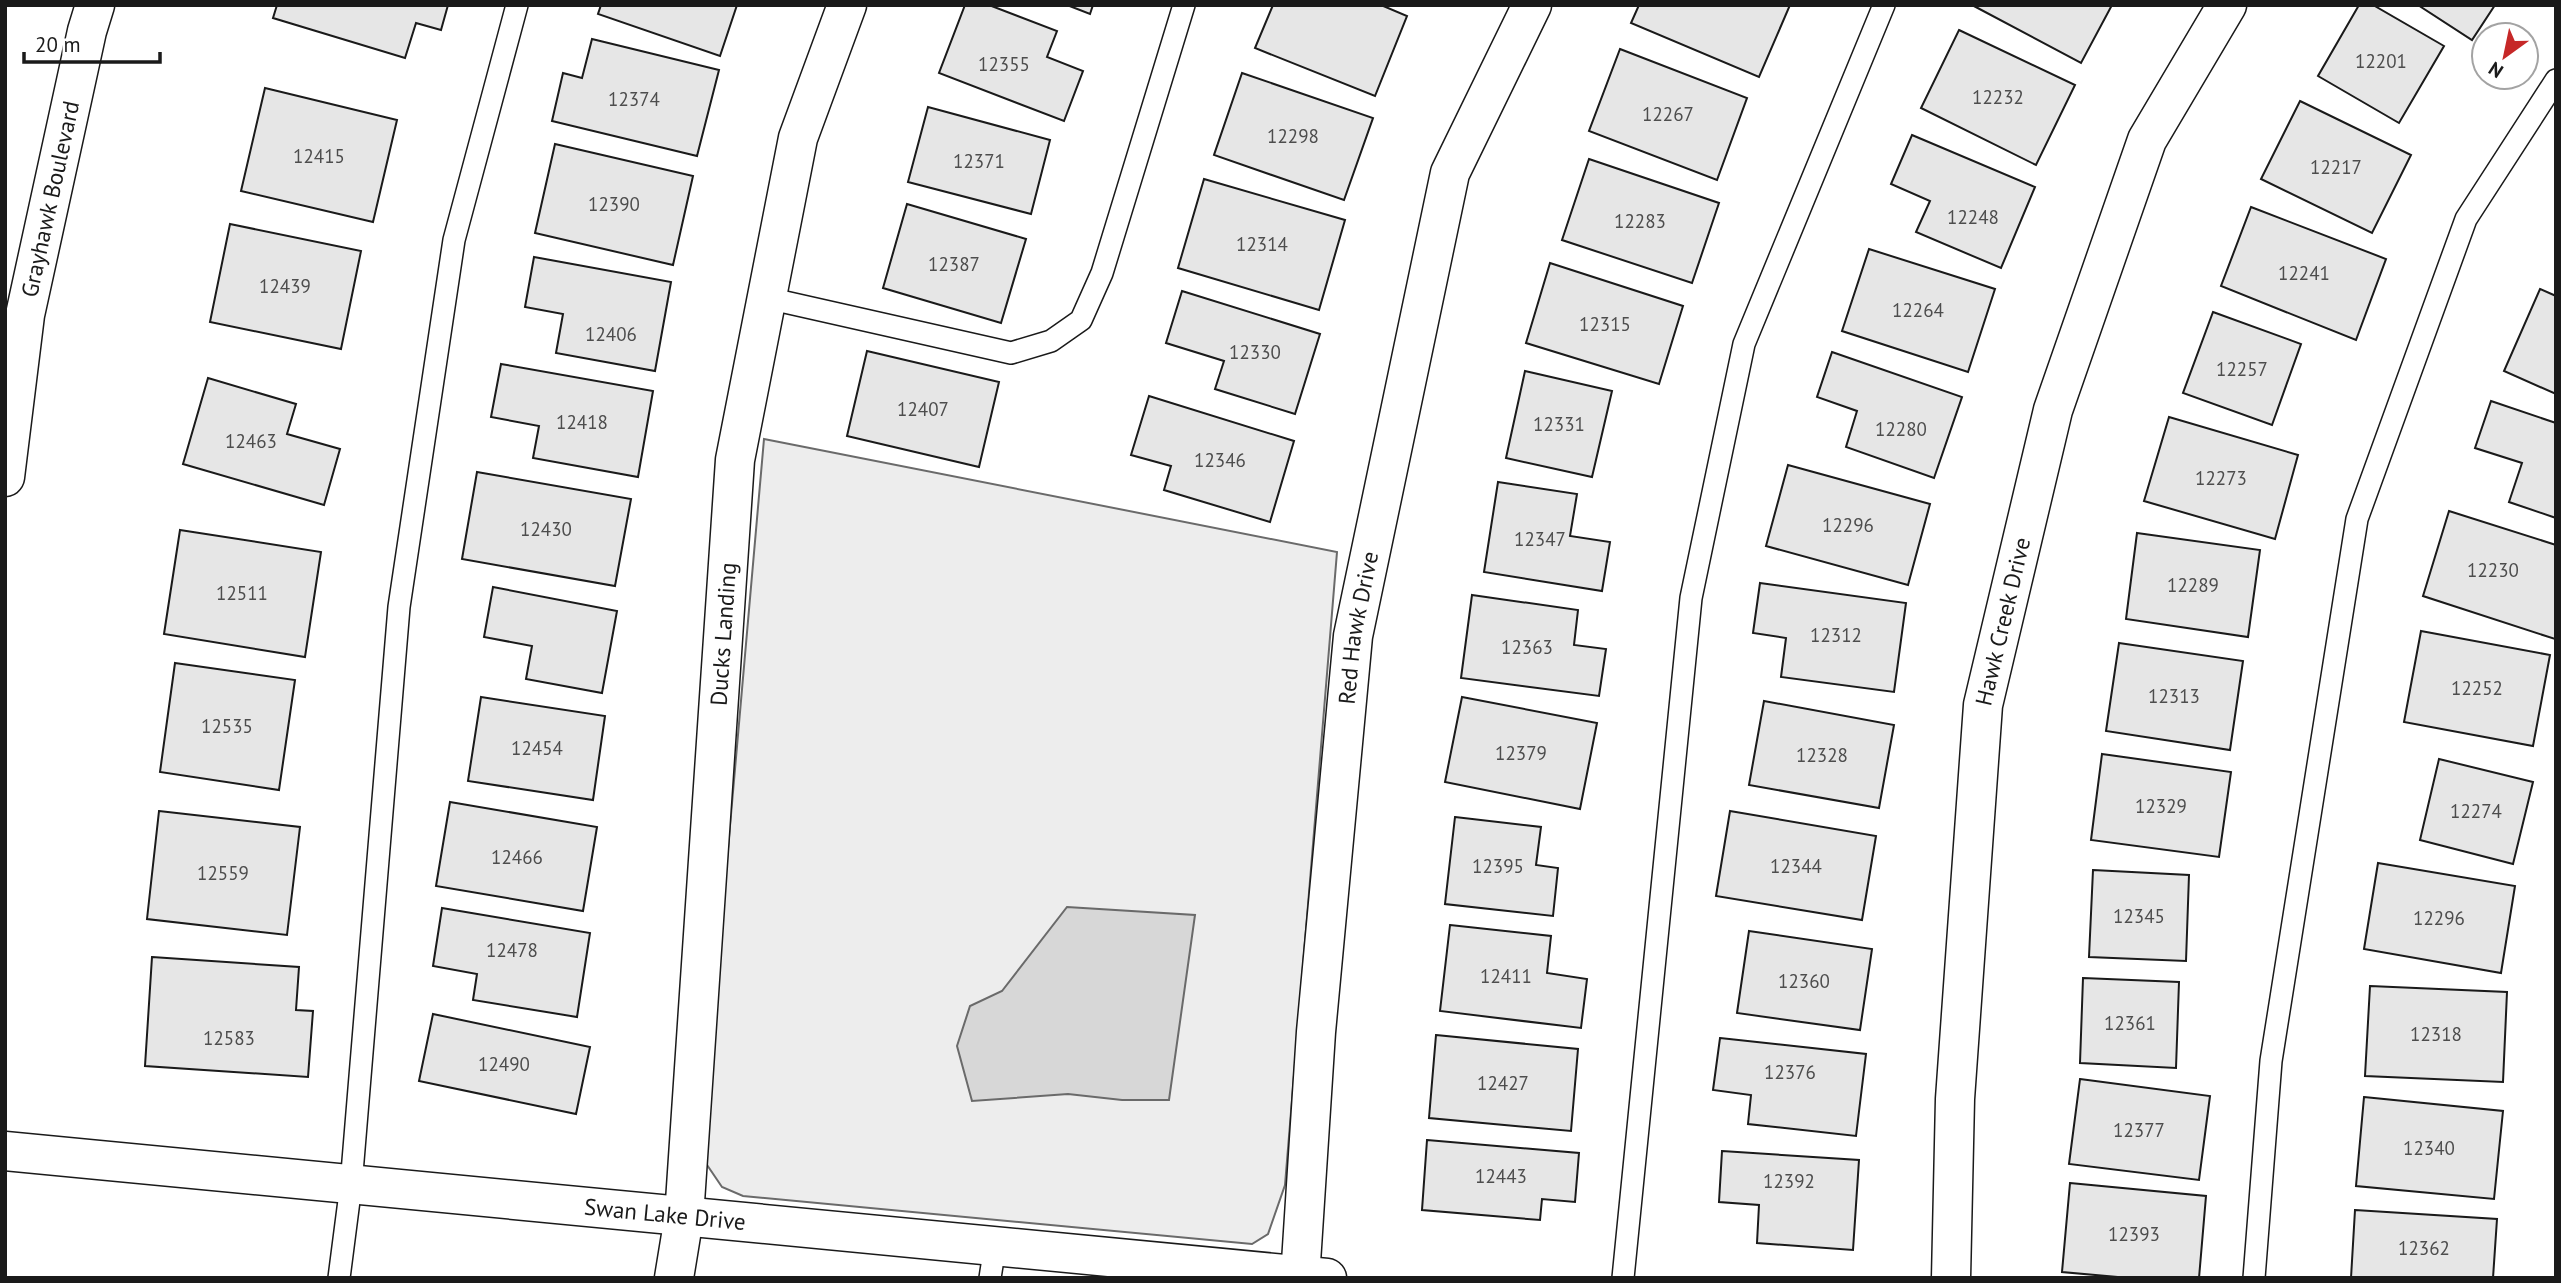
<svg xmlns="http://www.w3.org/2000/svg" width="2561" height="1283" font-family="'PT Sans',sans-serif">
<rect width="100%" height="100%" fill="#fff"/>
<!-- green -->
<polygon fill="#ededed" stroke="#6a6a6a" stroke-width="2" points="764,439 1337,552 1285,1185 1268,1234 1252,1244 743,1196 722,1187 701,1156"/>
<!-- water -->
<polygon fill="#d7d7d7" stroke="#6a6a6a" stroke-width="2" points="1067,907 1195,915 1169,1100 1122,1100 1068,1094 972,1101 957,1046 970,1006 1002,991"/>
<!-- building -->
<g fill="#e6e6e6" stroke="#1a1a1a" stroke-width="2">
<polygon points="277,5 448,5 441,30 416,23 405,58 273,18"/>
<polygon points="601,5 737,5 720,56 598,14"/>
<polygon points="965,5 989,5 1057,31 1047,57 1083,71 1064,121 939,73"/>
<polygon points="1067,5 1093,5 1090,14"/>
<polygon points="1273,5 1381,5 1407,16 1375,96 1255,48"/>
<polygon points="1639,5 1790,5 1759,77 1631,23"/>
<polygon points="1972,5 2112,5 2081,63"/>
<polygon points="2359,5 2373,5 2444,46 2399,123 2318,76"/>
<polygon points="2418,5 2495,5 2472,40"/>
<polygon points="1959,30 2075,85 2036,165 1921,108"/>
<polygon points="592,39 719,70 697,156 552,121 563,73 582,78"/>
<polygon points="1620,49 1747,98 1717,180 1589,131"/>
<polygon points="1242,73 1373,118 1344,200 1214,155"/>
<polygon points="265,88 397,120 373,222 241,191"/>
<polygon points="2300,101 2411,155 2372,233 2261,179"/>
<polygon points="928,107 1050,140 1031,214 908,182"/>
<polygon points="1912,135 2035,187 2001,268 1916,232 1930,201 1891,184"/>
<polygon points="555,144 693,176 673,265 535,233"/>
<polygon points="1589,159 1719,203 1692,283 1562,240"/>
<polygon points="1204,179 1345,220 1319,310 1178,268"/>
<polygon points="907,204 1026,239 1001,323 883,288"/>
<polygon points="2251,207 2386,259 2356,340 2221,286"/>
<polygon points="230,224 361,251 341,349 210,322"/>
<polygon points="1869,249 1995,289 1968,372 1842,331"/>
<polygon points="534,257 671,282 655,371 556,353 563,314 525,307"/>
<polygon points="1550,263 1683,306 1659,384 1526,343"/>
<polygon points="2540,289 2556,296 2556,394 2504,371"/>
<polygon points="1182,291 1320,334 1295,414 1215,389 1224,361 1166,343"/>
<polygon points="2213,312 2301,344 2272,425 2183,393"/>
<polygon points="867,351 999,382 979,467 847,436"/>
<polygon points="1832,352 1962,397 1934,478 1846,447 1857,411 1817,397"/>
<polygon points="501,364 653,391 638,477 533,458 539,426 491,417"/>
<polygon points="1525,371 1612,391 1592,477 1506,458"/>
<polygon points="208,378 296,404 287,434 340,449 324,505 183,464"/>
<polygon points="1149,396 1294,441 1270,522 1164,490 1171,466 1131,455"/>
<polygon points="2491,401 2556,423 2556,518 2509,502 2522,463 2475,448"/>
<polygon points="2169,417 2298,455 2275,539 2144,501"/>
<polygon points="1788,465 1930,504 1908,585 1766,546"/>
<polygon points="477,472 631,499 615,586 462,559"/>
<polygon points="1498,482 1577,494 1570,536 1610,542 1602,591 1484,572"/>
<polygon points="2449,511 2556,545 2555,639 2423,596"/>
<polygon points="180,530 321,552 305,657 164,634"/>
<polygon points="2137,533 2260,550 2248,637 2126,619"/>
<polygon points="1760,583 1906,603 1894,692 1781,677 1786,638 1753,633"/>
<polygon points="493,587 617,611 602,693 526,679 532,646 484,637"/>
<polygon points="1472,595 1578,610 1574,645 1606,649 1599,696 1461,678"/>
<polygon points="2421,631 2550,655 2533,746 2404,722"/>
<polygon points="2119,643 2243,661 2230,750 2106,731"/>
<polygon points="175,663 295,680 279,790 160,772"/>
<polygon points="481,697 605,716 593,800 468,781"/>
<polygon points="1462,697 1597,723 1580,809 1445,782"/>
<polygon points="1764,701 1894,725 1879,808 1749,785"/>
<polygon points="2102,754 2231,772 2219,857 2091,840"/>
<polygon points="2439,759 2533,782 2513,864 2420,840"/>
<polygon points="450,802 597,827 583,911 436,886"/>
<polygon points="159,811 300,827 287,935 147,919"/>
<polygon points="1730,811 1876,836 1862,920 1716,896"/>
<polygon points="1455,817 1541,827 1536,865 1558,868 1553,916 1445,904"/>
<polygon points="2378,863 2515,886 2501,973 2364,949"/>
<polygon points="2093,870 2189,875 2186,961 2089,957"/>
<polygon points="442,908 590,933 577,1017 473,1000 477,974 433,966"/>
<polygon points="1450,925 1551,936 1547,973 1587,979 1581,1028 1440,1011"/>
<polygon points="1749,931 1872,949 1860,1030 1737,1013"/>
<polygon points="152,957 299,967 296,1010 313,1011 308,1077 145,1066"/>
<polygon points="2083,978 2179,982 2176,1068 2080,1063"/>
<polygon points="2370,986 2507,992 2503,1082 2365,1076"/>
<polygon points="433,1014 590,1047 576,1114 419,1081"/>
<polygon points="1436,1035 1578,1049 1571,1131 1429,1118"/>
<polygon points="1720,1038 1866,1054 1856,1136 1748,1124 1751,1095 1713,1090"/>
<polygon points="2080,1079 2210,1096 2199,1180 2069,1164"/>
<polygon points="2364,1097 2503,1111 2494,1199 2356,1186"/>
<polygon points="1427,1140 1579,1153 1575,1202 1542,1199 1540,1220 1422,1210"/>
<polygon points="1722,1151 1859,1160 1853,1250 1757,1243 1759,1205 1719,1202"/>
<polygon points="2070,1183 2206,1196 2199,1278 2129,1278 2062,1272"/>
<polygon points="2355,1210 2497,1219 2493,1278 2351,1278"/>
</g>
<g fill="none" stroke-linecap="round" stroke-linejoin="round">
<defs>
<g id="lane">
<polyline points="767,298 1011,353 1051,341 1081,320 1102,273 1184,5"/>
<polyline points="339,1278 351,1185 399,607 454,240 517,5"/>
<polyline points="990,1278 995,1246"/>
<polyline points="1623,1278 1691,598 1744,344 1884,5"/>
<polyline points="2254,1278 2271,1061 2357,519 2466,219 2556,80"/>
</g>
<g id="street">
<path id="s1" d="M 5,1151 L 1327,1278"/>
<path id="s2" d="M 674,1278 L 684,1217 L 735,460 L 798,138 L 847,5"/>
<path id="s3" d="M 1300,1278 L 1316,1032 L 1353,636 L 1450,173 L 1532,5"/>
<path id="s4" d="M 1951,1278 L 1955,1099 L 1983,705 L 2053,410 L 2147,140 L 2227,5"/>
</g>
<g id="secondary">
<path id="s5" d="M 5,477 L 25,315 L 87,31 L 95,5"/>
</g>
</defs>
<!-- lane casing -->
<use href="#lane" stroke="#1a1a1a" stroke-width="24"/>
<!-- street casing -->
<use href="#street" stroke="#1a1a1a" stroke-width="41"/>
<!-- secondary casing -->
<use href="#secondary" stroke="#1a1a1a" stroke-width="41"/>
<!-- lane -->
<use href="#lane" stroke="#fff" stroke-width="21"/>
<!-- street -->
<use href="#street" stroke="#fff" stroke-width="38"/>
<!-- secondary -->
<use href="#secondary" stroke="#fff" stroke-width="38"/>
</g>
<g text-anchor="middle" stroke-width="5" stroke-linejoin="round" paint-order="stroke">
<!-- number labels -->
<g font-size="19" fill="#4d4d4d">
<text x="2381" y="68">12201</text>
<text x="1004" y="71">12355</text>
<text x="1998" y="104">12232</text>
<text x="634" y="106">12374</text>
<text x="1668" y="121">12267</text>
<text x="1293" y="143">12298</text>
<text x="319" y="163">12415</text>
<text x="979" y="168">12371</text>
<text x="2336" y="174">12217</text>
<text x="614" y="211">12390</text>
<text x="1973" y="224">12248</text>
<text x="1640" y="228">12283</text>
<text x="1262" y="251">12314</text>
<text x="954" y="271">12387</text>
<text x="2304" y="280">12241</text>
<text x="285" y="293">12439</text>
<text x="1918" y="317">12264</text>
<text x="1605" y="331">12315</text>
<text x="611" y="341">12406</text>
<text x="1255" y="359">12330</text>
<text x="2242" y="376">12257</text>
<text x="923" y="416">12407</text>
<text x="582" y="429">12418</text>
<text x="1559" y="431">12331</text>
<text x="1901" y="436">12280</text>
<text x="251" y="448">12463</text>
<text x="1220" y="467">12346</text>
<text x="2221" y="485">12273</text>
<text x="1848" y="532">12296</text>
<text x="546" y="536">12430</text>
<text x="1540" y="546">12347</text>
<text x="2493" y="577">12230</text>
<text x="2193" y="592">12289</text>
<text x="242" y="600">12511</text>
<text x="1836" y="642">12312</text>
<text x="1527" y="654">12363</text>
<text x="2477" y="695">12252</text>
<text x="2174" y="703">12313</text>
<text x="227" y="733">12535</text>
<text x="537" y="755">12454</text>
<text x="1521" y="760">12379</text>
<text x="1822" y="762">12328</text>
<text x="2161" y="813">12329</text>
<text x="2476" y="818">12274</text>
<text x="517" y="864">12466</text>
<text x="1498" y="873">12395</text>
<text x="1796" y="873">12344</text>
<text x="223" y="880">12559</text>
<text x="2139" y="923">12345</text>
<text x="2439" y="925">12296</text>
<text x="512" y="957">12478</text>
<text x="1506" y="983">12411</text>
<text x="1804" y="988">12360</text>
<text x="2130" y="1030">12361</text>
<text x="2436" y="1041">12318</text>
<text x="229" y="1045">12583</text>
<text x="504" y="1071">12490</text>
<text x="1790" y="1079">12376</text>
<text x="1503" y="1090">12427</text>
<text x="2139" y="1137">12377</text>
<text x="2429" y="1155">12340</text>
<text x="1501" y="1183">12443</text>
<text x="1789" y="1188">12392</text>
<text x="2134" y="1241">12393</text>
<text x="2424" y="1255">12362</text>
</g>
<!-- street labels -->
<g font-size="23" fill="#1a1a1a" stroke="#fff">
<text dy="8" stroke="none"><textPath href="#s5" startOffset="282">Grayhawk Boulevard</textPath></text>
<text dy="8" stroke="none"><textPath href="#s4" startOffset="660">Hawk Creek Drive</textPath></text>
<text dy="8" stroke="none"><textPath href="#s3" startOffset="653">Red Hawk Drive</textPath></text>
<text dy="8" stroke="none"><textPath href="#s2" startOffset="646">Ducks Landing</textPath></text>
<text dy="8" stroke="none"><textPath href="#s1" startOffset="663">Swan Lake Drive</textPath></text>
</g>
</g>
<!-- border -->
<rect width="2561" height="1283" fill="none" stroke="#1a1a1a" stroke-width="14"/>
<!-- north arrow -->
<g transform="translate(2505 56) rotate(213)"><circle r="33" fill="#ffffff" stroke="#a3a3a3" stroke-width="2"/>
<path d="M0-5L12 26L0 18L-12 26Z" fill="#c62828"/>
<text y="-10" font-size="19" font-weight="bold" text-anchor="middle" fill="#1a1a1a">N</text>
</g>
<!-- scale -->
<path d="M24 52v10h136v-10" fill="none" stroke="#1a1a1a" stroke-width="3.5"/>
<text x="35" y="52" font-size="21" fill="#1a1a1a" stroke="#ffffff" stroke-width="5" paint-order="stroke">20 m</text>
</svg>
